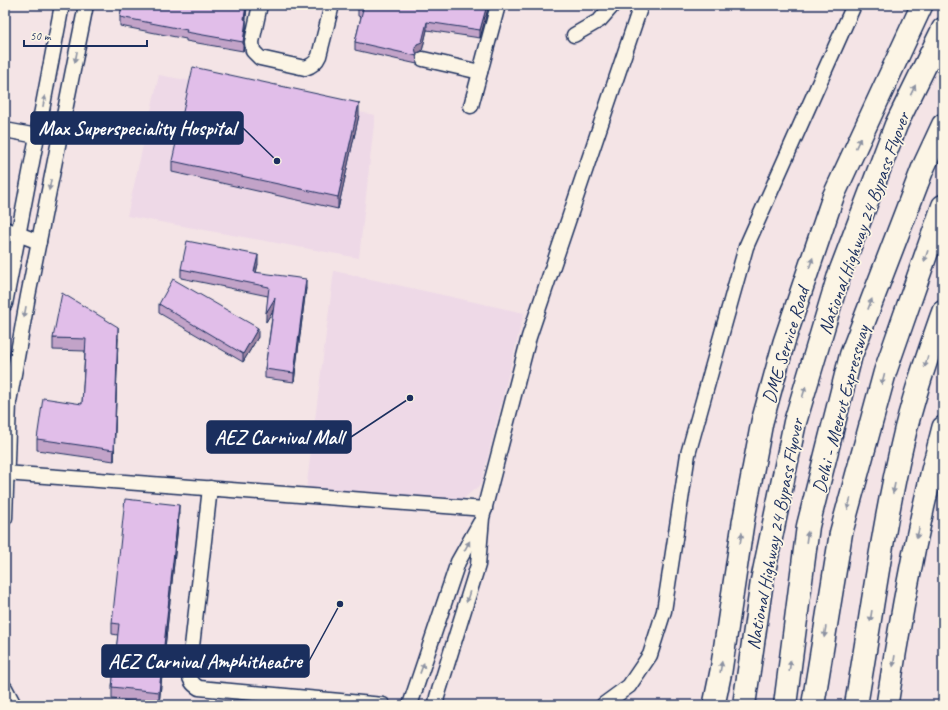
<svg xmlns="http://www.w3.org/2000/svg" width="948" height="710" font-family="Caveat,sans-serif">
<rect width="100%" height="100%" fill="#f4e4e6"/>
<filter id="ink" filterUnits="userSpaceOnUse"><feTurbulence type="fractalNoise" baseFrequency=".025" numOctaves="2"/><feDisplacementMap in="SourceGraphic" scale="8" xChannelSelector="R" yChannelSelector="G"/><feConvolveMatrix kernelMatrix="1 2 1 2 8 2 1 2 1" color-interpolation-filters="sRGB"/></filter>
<g filter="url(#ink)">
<!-- built -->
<g fill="#eed9e7">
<polygon points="159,75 375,115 359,258 127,216"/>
<polygon points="334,271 524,313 481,484 463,499 306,490"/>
</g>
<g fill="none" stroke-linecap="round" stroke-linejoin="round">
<defs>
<g id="street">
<path d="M 260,5 L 252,42 L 253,51 L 260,58 L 305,68 C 312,66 316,63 319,56 L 332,5"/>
<polyline points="574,35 600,20 613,5"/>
<polyline points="423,59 480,72"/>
<polyline points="471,106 498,5"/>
<polyline points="5,130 37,136"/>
<polyline points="5,229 39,242"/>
<polyline points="5,304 62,5"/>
<polyline points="5,473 485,509"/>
<path d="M 210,488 L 189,673 C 190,680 192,684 199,688 L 383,705"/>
<polyline points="5,518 9,402 28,296 86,5"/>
<polyline points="5,688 14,705"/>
<polyline points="410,705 458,562 480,523"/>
<polyline points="436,705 437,697 478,565 482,518 529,337 641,5"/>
<polyline points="603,705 629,686 650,655 664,611 688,454 746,247 854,5"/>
</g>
<g id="secondary">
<polyline points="714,705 721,671 743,523 762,422 784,342 833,197 922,5"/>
<path d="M 887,705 C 901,611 919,518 943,427"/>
</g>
<g id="highway">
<polyline points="744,705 762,581 795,422 839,275 896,125 943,29"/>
<polyline points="785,705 808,526 851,355 923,168 943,125"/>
<polyline points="813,705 841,533 885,372 943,206"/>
<path d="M 856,705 C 871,618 882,531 902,445 C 912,400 928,355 943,312"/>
</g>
</defs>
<!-- street casing -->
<use href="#street" stroke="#1b2f5e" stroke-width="17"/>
<!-- secondary casing -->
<use href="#secondary" stroke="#1b2f5e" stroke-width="24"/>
<!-- highway casing -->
<use href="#highway" stroke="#1b2f5e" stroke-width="25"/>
<!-- street -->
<use href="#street" stroke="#fcf5e5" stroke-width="14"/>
<!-- secondary -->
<use href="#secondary" stroke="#fcf5e5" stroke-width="21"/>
<!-- highway -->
<use href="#highway" stroke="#fcf5e5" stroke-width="22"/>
</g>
<!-- wall -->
<g fill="#c2a3c8" stroke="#1b2f5e">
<polygon points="122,5 247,5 246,20 246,28 243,51 186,41 186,39 120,26 120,17"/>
<polygon points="358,5 489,5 480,38 427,30 422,51 417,53 416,54 417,64 355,50 355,42 361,17 358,16"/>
<polygon points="359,115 338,209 172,172 172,161"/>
<polygon points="258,264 256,272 306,288 294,382 265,378 265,369 273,310 266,322 268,296 181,278 181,269"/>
<polygon points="159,304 258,337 243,362 159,313"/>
<polygon points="53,338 118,338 114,461 37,450 37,439 82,404 85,351 53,350"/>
<polygon points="179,516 159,704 112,699 112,687 118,635 112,634 112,623"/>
</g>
<!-- shaded-wall -->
<g fill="#9e85a3" stroke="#1b2f5e">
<polygon points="246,5 247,5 244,28 244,19"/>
<polygon points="487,5 489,5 480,38 480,30"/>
<polygon points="246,20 246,28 243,51 243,42"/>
<polygon points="427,22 427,30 422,51 417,53 416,56 415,48"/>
<polygon points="359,103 359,115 338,209 338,197"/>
<polygon points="258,255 258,264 254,281 254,272"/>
<polygon points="306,279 306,288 294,382 294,373"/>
<polygon points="275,298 275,307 266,322 266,313"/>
<polygon points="118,327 118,338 114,461 114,450"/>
<polygon points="258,328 258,337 243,362 243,354"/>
<polygon points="179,505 179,516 159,704 159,692"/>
</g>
<!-- building -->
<g fill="#e1bee9" stroke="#1b2f5e">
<polygon points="122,5 246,5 244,19 246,20 243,42 186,32 187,30 120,17"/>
<polygon points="358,5 487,5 480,30 427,22 422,42 417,44 415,48 417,56 355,42 363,9 358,8"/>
<polygon points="193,67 359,103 338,197 172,161"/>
<polygon points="187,241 258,255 254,272 306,279 294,373 265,369 275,298 266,313 269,287 181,269"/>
<polygon points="173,279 258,328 243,354 159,304"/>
<polygon points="62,293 118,327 114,450 37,439 43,398 82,404 86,339 53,338"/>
<polygon points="125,499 179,505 159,692 112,687 119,624 112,623"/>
</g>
<!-- one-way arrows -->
<defs><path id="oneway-solid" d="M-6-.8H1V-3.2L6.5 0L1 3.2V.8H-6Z"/></defs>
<g fill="#8c92a2">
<use href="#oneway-solid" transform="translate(76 57) rotate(101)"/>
<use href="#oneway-solid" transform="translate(913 90) rotate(-64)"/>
<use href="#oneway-solid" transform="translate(44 101) rotate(-79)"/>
<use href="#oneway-solid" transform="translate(858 143) rotate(-65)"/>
<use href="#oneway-solid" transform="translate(50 185) rotate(101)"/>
<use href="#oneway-solid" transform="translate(926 256) rotate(109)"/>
<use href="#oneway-solid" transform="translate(811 263) rotate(-71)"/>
<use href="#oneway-solid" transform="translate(870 304) rotate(-69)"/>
<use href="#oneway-solid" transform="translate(25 312) rotate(100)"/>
<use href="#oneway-solid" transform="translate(926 362) rotate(107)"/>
<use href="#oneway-solid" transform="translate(883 379) rotate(105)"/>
<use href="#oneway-solid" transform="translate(804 392) rotate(-73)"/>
<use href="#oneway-solid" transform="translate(894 488) rotate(101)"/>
<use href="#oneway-solid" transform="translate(849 504) rotate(105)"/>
<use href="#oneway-solid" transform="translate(918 533) rotate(103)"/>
<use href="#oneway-solid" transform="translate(807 537) rotate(-82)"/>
<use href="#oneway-solid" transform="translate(741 538) rotate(-81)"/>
<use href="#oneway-solid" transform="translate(467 546) rotate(-61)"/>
<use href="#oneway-solid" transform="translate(468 597) rotate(107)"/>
<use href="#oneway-solid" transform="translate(871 616) rotate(99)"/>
<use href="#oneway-solid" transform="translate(825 632) rotate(99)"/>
<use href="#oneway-solid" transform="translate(894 661) rotate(99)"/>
<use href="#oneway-solid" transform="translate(790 666) rotate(-82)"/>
<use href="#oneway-solid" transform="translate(721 667) rotate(-81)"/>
<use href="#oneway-solid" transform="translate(422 668) rotate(-70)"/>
</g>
</g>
<g text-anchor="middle" stroke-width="3.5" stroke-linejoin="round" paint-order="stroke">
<!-- street labels -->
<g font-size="19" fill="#1b2f5e" stroke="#fcf5e5">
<text transform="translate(863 223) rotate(-70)" y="7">National Highway 24 Bypass Flyover</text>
<text transform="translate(785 345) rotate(-73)" y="7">DME Service Road</text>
<text transform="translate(840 409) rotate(-75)" y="7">Delhi - Meerut Expressway</text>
<text transform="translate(774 534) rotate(-79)" y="7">National Highway 24 Bypass Flyover</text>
</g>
</g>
<!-- callouts -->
<path fill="none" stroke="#1b2f5e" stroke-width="1.5" d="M277 161L243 128M410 398L351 437M340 604L309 661"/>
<g fill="#1b2f5e" stroke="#fcf5e5" stroke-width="1.5">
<circle cx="277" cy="161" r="4"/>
<circle cx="410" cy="398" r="4"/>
<circle cx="340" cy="604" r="4"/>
</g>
<g fill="#1b2f5e" stroke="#1b2f5e" stroke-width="1.5">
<rect x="31" y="112" width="212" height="32" rx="4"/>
<rect x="207" y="421" width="144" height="32" rx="4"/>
<rect x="102" y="645" width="207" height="32" rx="4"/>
</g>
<g font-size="20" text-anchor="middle" font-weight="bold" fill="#fff">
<text x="137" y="135">Max Superspeciality Hospital</text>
<text x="279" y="444">AEZ Carnival Mall</text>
<text x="205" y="668">AEZ Carnival Amphitheatre</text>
</g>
<!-- margin -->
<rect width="948" height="710" fill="none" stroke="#fcf5e5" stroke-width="20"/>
<rect x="10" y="10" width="928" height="690" fill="none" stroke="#1b2f5e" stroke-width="1.5" filter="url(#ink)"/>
<!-- scale -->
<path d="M24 40v6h123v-6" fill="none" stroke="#1b2f5e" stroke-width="2"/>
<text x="30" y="40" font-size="12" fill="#1b2f5e" stroke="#fcf5e5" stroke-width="3" paint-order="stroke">50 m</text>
</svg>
